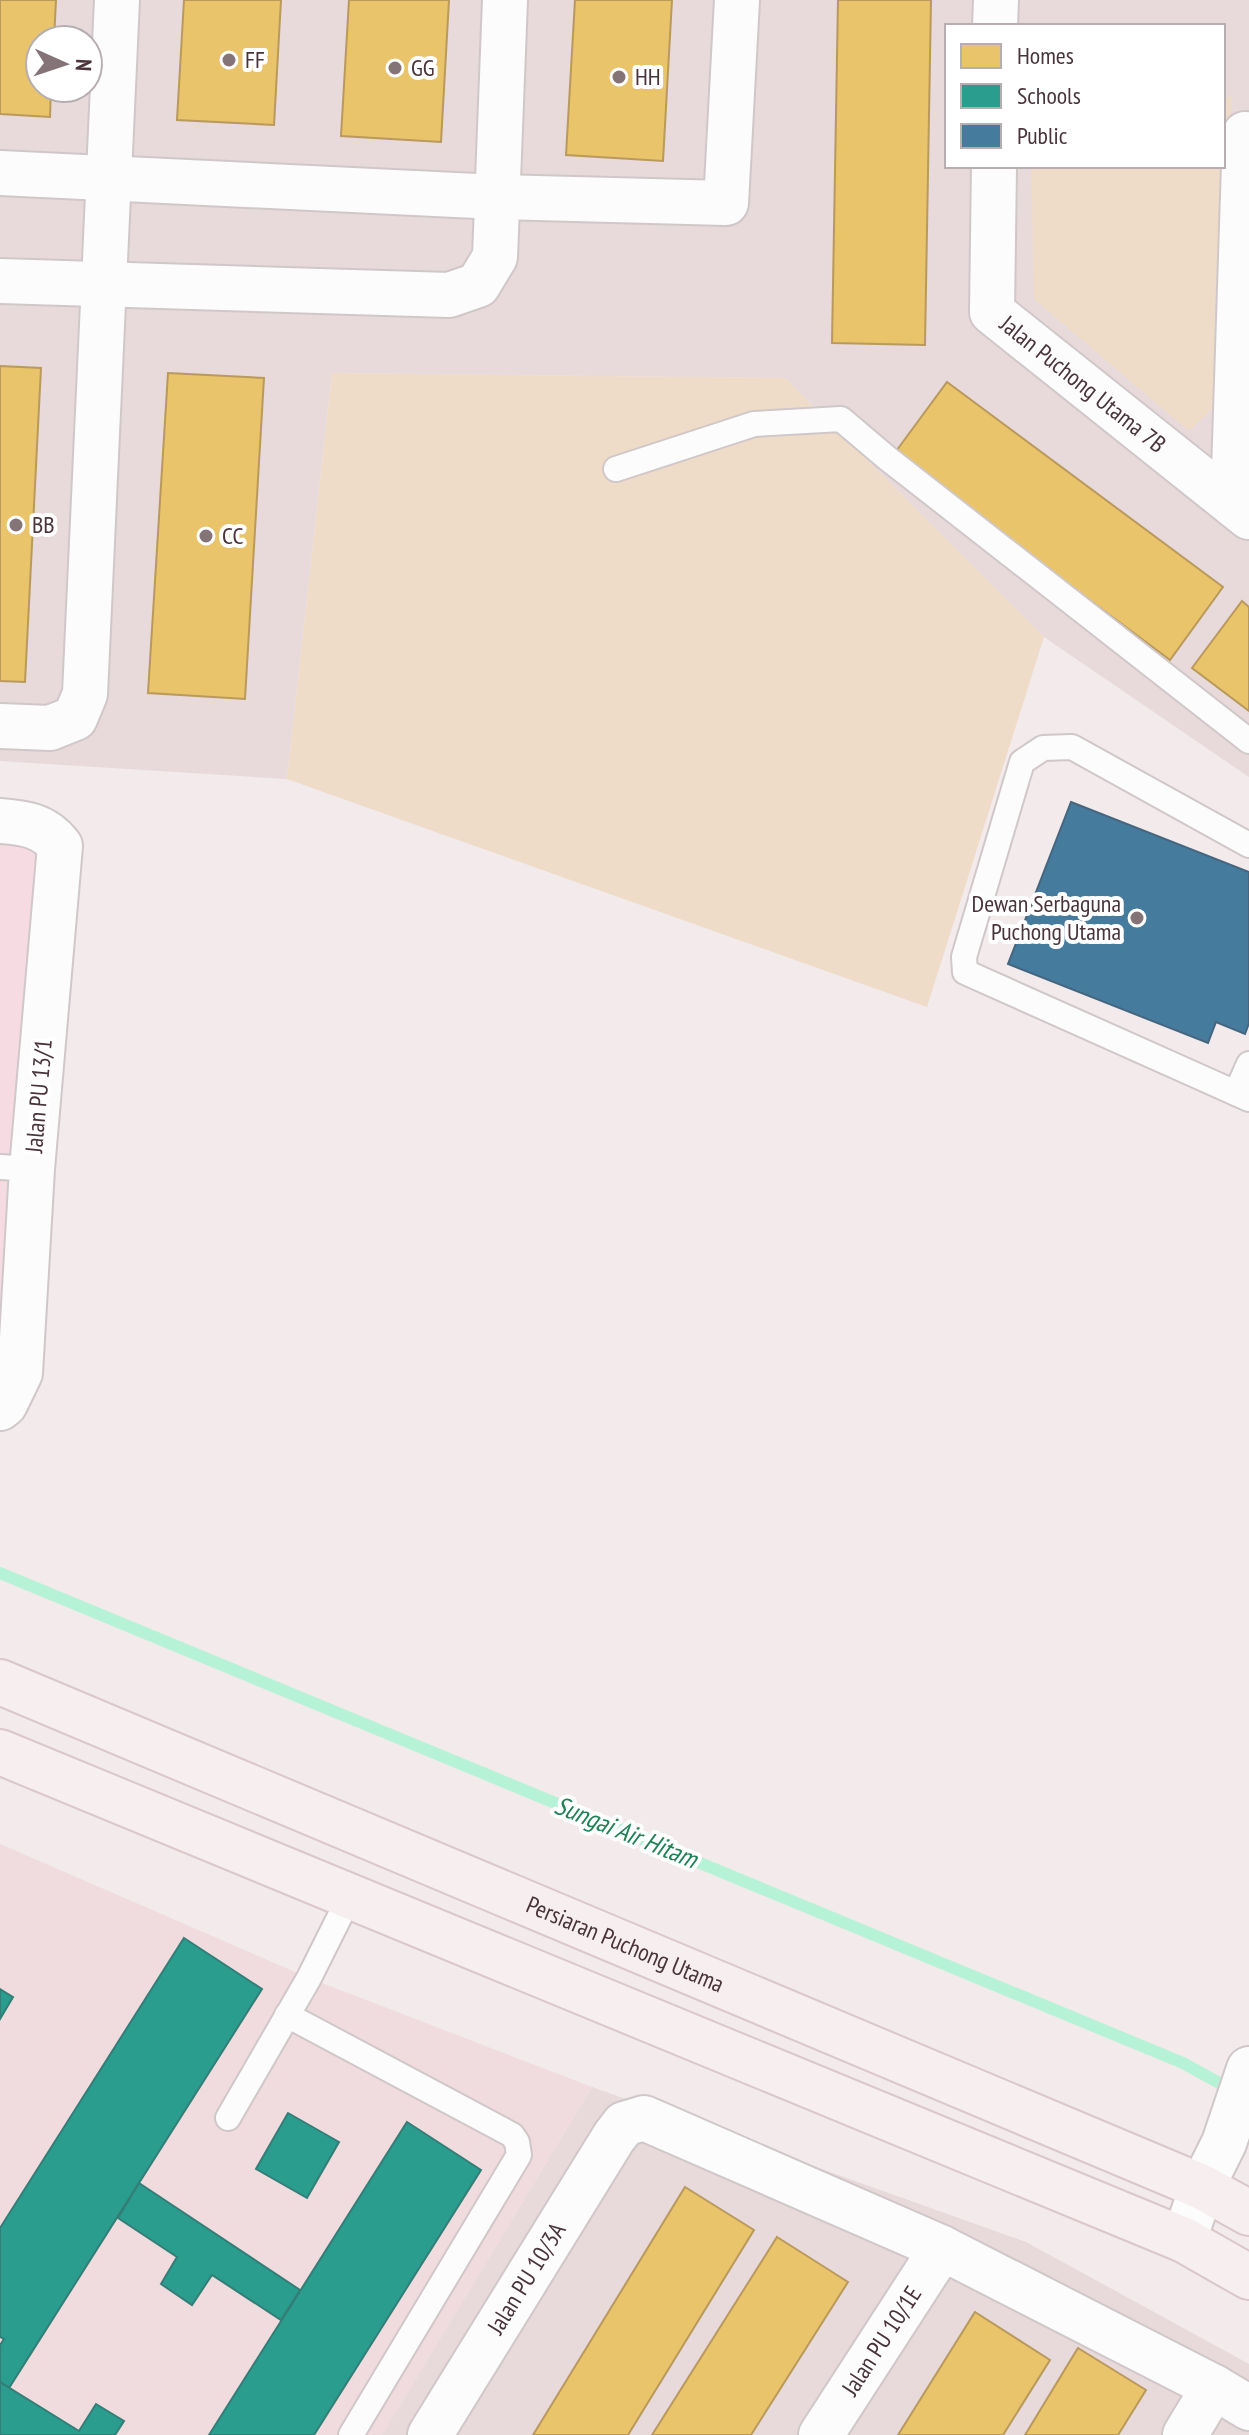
<svg xmlns="http://www.w3.org/2000/svg" width="1249" height="2435" font-family="'PT Sans Narrow',sans-serif">
<rect width="100%" height="100%" fill="#f2eaeb"/>
<!-- residential -->
<g fill="#e8d9db" fill-rule="evenodd">
<path d="M 0,0 L 1249,0 L 1249,777 L 1044,637 L 785,378 L 332,373 L 287,779 L 0,761 ZM 947,26 L 1223,26 L 1223,166 L 947,166 ZM 40,40 L 88,40 L 88,88 L 40,88 Z"/>
<polygon points="592,2087 1026,2242 1249,2364 1249,2435 382,2435"/>
</g>
<!-- commercial -->
<polygon fill="#f6dbe2" points="0,834 37,841 42,860 0,1379"/>
<!-- education -->
<polygon fill="#f0dbde" points="0,1844 309,1978 592,2087 382,2435 0,2435"/>
<!-- green -->
<g fill="#efdcc8">
<polygon points="1223,97 1232,97 1218,403 1189,431 1034,299 1031,166 1223,166"/>
<polygon points="332,373 785,378 1044,637 927,1007 287,779"/>
</g>
<!-- homes -->
<g fill="#e9c46a" stroke="#b9995c" stroke-width="2">
<polygon points="0,0 56,0 54,40 40,40 40,88 51,88 50,117 0,114"/>
<polygon points="184,0 281,0 274,125 177,120"/>
<polygon points="349,0 449,0 441,142 341,136"/>
<polygon points="575,0 672,0 663,161 566,155"/>
<polygon points="838,0 931,0 925,345 832,343"/>
<polygon points="0,366 41,368 25,682 0,681"/>
<polygon points="168,373 264,378 245,699 148,693"/>
<polygon points="947,382 1223,587 1170,660 894,454"/>
<polygon points="1242,601 1249,607 1249,711 1192,668"/>
<polygon points="685,2187 754,2230 628,2435 533,2435"/>
<polygon points="777,2237 848,2282 751,2435 652,2435"/>
<polygon points="975,2312 1050,2360 1003,2435 898,2435"/>
<polygon points="1078,2348 1146,2390 1118,2435 1025,2435"/>
</g>
<!-- schools -->
<g fill="#2a9d8f" stroke="#337e76" stroke-width="2">
<polygon points="184,1938 262,1989 9,2388 0,2382 0,2345 4,2339 0,2337 0,2228"/>
<polygon points="0,1989 13,1997 0,2019"/>
<polygon points="288,2113 339,2142 307,2198 256,2169"/>
<polygon points="407,2122 481,2170 314,2435 209,2435"/>
<polygon points="139,2183 300,2290 281,2320 212,2275 192,2305 161,2284 177,2257 118,2218"/>
<polygon points="0,2382 79,2431 96,2404 124,2421 115,2435 0,2435"/>
</g>
<!-- public -->
<polygon fill="#457b9d" stroke="#46667f" stroke-width="2" points="1071,802 1249,872 1249,1023 1245,1034 1216,1022 1208,1043 1008,964"/>
<g fill="none" stroke-linecap="round" stroke-linejoin="round">
<!-- stream -->
<polyline stroke="#b6f3d6" stroke-width="12" points="0,1573 1183,2063 1232,2090"/>
<defs>
<g id="lane">
<polyline points="616,469 754,424 841,419 887,458 1249,741"/>
<polyline points="1249,845 1072,747 1043,748 1022,762 964,957 965,972 1249,1099"/>
<polyline points="1236,1093 1249,1064"/>
<polyline points="0,1167 32,1169"/>
<polyline points="287,2015 512,2135 517,2142 519,2155 351,2435"/>
<polyline points="228,2118 309,1978 350,1896"/>
</g>
<g id="street">
<polyline points="995,26 996,0"/>
<path id="s1" d="M 994,166 L 992,312 L 1249,517"/>
<polyline points="0,173 497,197 726,203 737,0"/>
<polyline points="0,281 449,295 478,285 495,257 505,0"/>
<polyline points="1233,504 1245,134"/>
<polyline points="0,726 50,728 75,718 85,694 117,0"/>
<path d="M 0,821 C 25,823 44,825 60,846 L 32,1169 L 20,1373 L 5,1404 L 0,1408"/>
<polyline points="1184,2240 1202,2187 1224,2143 1249,2069"/>
<path id="s2" d="M 430,2435 L 614,2137 L 624,2124 L 644,2118 L 942,2248 L 1214,2387 L 1249,2408"/>
<path id="s3" d="M 821,2435 L 942,2248"/>
<polyline points="1185,2435 1214,2387"/>
</g>
<g id="secondary">
<path id="s4" d="M 0,1682 L 1202,2187 L 1249,2213"/>
<polyline points="0,1752 1184,2240 1249,2277"/>
</g>
</defs>
<!-- lane casing -->
<use href="#lane" stroke="#d0c7c9" stroke-width="28"/>
<!-- street casing -->
<use href="#street" stroke="#d0c7c9" stroke-width="48"/>
<!-- secondary casing -->
<use href="#secondary" stroke="#d9c7c9" stroke-width="48"/>
<!-- lane -->
<use href="#lane" stroke="#fdfcfc" stroke-width="24"/>
<!-- street -->
<use href="#street" stroke="#fdfcfc" stroke-width="44"/>
<!-- secondary -->
<use href="#secondary" stroke="#f7eef0" stroke-width="44"/>
</g>
<!-- markers -->
<g fill="#847478" stroke="#fff" stroke-width="3">
<circle cx="229" cy="60" r="8"/>
<circle cx="395" cy="68" r="8"/>
<circle cx="619" cy="77" r="8"/>
<circle cx="16" cy="525" r="8"/>
<circle cx="206" cy="536" r="8"/>
<circle cx="1137" cy="918" r="8"/>
</g>
<g text-anchor="middle" stroke-width="8" stroke-linejoin="round" paint-order="stroke">
<!-- poi labels -->
<g font-size="24" fill="#48343a" stroke="#fff" text-anchor="start">
<text x="245" y="68">FF</text>
<text x="411" y="76">GG</text>
<text x="635" y="85">HH</text>
<text x="32" y="533">BB</text>
<text x="222" y="544">CC</text>
<text x="1121" y="912" text-anchor="end">Dewan Serbaguna<tspan x="1121" dy="28">Puchong Utama</tspan></text>
</g>
<!-- street labels -->
<g font-size="24" fill="#48343a" stroke="#fff">
<text dy="8" stroke="none"><textPath href="#s1" startOffset="262">Jalan Puchong Utama 7B</textPath></text>
<text transform="translate(39 1096) rotate(-85)" y="8">Jalan PU 13/1</text>
<text dy="8" stroke="none"><textPath href="#s4" startOffset="678">Persiaran Puchong Utama</textPath></text>
<text dy="8" stroke="none"><textPath href="#s2" startOffset="184">Jalan PU 10/3A</textPath></text>
<text dy="8" stroke="none"><textPath href="#s3" startOffset="112">Jalan PU 10/1E</textPath></text>
</g>
<!-- water labels -->
<g font-size="26" font-style="italic" fill="#1d8255" stroke="#fff">
<text transform="translate(626 1832) rotate(22)" y="9">Sungai Air Hitam</text>
</g>
</g>
<!-- legend -->
<rect x="945" y="24" width="280" height="144" fill="#ffffff" stroke="#b6aeb0" stroke-width="2"/>
<rect x="961" y="44" width="40" height="24" fill="#e9c46a" stroke="#b6aeb0" stroke-width="2"/>
<text x="1017" y="64" font-size="24" fill="#48343a">Homes</text>
<rect x="961" y="84" width="40" height="24" fill="#2a9d8f" stroke="#b6aeb0" stroke-width="2"/>
<text x="1017" y="104" font-size="24" fill="#48343a">Schools</text>
<rect x="961" y="124" width="40" height="24" fill="#457b9d" stroke="#b6aeb0" stroke-width="2"/>
<text x="1017" y="144" font-size="24" fill="#48343a">Public</text>
<!-- north arrow -->
<g transform="translate(64 64) rotate(93)"><circle r="38" fill="#ffffff" stroke="#b6aeb0" stroke-width="2"/>
<path d="M0-6L14 30L0 20L-14 30Z" fill="#847478"/>
<text y="-12" font-size="22" font-weight="bold" text-anchor="middle" fill="#48343a">N</text>
</g>
</svg>
